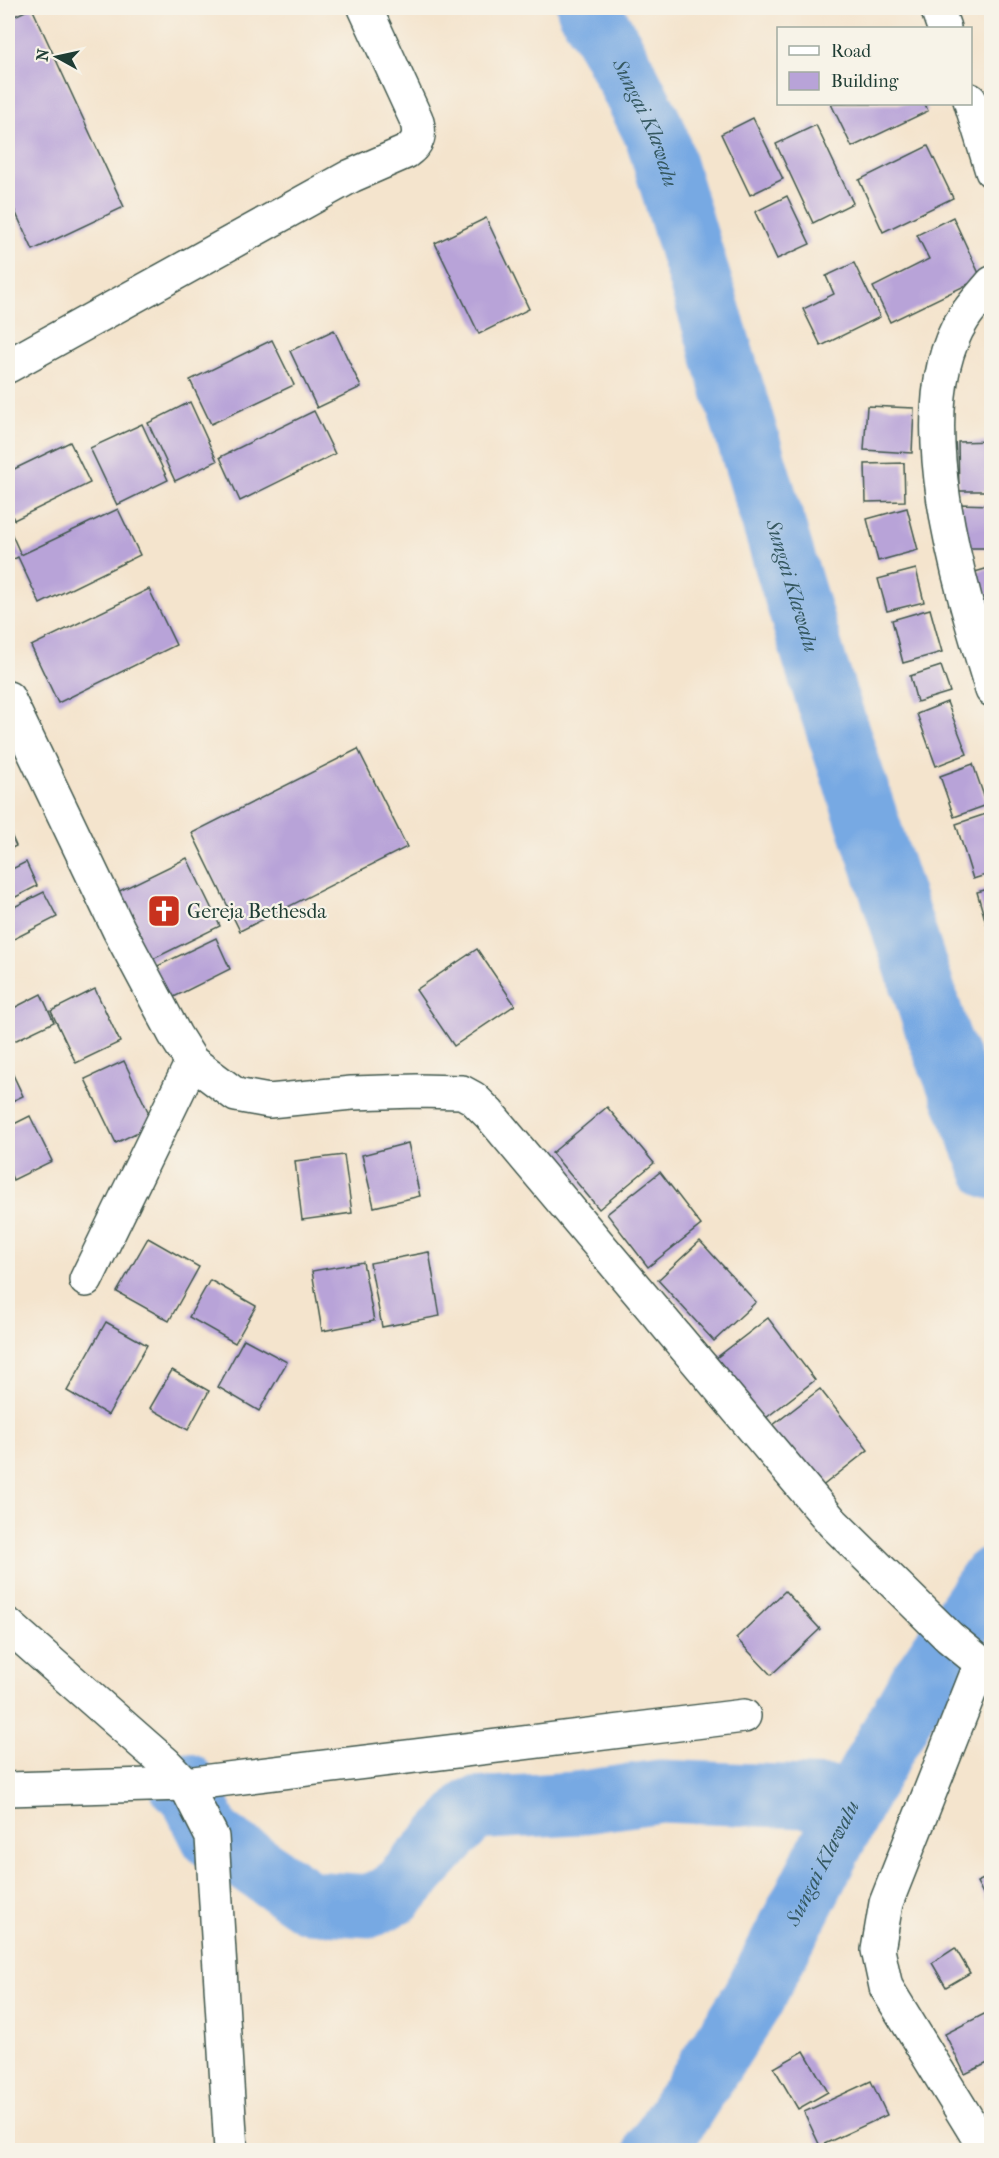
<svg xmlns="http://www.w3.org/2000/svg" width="999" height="2158" font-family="'IM FELL French Canon',serif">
<rect width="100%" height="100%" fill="#f7f3e8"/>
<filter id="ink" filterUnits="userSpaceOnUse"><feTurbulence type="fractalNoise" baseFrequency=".0167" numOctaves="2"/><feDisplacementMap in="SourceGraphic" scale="12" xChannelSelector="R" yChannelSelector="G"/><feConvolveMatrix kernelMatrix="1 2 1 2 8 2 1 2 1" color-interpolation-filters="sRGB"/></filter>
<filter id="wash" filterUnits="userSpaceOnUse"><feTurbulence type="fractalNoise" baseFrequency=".008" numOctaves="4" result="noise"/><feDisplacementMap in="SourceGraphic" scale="24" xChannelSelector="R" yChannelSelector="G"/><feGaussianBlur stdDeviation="1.35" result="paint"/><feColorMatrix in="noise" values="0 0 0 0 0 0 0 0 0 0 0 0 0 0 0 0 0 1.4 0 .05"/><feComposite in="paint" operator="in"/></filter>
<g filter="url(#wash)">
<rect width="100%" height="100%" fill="#f4e4cd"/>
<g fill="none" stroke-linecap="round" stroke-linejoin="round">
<!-- river -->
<g stroke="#77a9e3" stroke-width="63">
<path id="s1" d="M 588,8 L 613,50 L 656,135 L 818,671 L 939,1037 L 992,1168"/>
<polyline points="180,1784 185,1784 212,1837 309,1902 370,1906 395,1894 473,1809 577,1803 660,1791 855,1799"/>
<path id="s2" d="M 656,2150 L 753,1999 L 855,1799 L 919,1685 L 992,1578"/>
</g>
</g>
<g id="blocks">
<!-- building -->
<g fill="#b8a3d8">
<polygon points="32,8 124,207 33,250 8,196 8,19"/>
<polygon points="831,104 925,104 928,111 852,147"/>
<polygon points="753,118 783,179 750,195 721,134"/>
<polygon points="816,125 853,203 813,223 776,144"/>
<polygon points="928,146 953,198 883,232 859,180"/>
<polygon points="787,196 810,244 777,259 755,212"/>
<polygon points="953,217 981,278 890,322 873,287 929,259 917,235"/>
<polygon points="486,218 529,309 479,334 435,243"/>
<polygon points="854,263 880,317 821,346 803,309 834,294 826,276"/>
<polygon points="334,330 361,387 317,408 290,351"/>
<polygon points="272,340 294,385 211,424 190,380"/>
<polygon points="190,402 217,461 175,481 148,423"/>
<polygon points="867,406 914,408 912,453 864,450"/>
<polygon points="314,411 335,454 240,501 220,457"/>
<polygon points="142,424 168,480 117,505 90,448"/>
<polygon points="992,441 992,491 959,491 958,442"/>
<polygon points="70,442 90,483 14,520 8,506 8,472"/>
<polygon points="904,463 905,501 866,502 865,464"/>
<polygon points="958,504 992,505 992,548 957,548"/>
<polygon points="907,508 918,550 878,561 867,519"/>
<polygon points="118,509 140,555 40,604 18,557 8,562 8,526 21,555"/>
<polygon points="992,567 992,627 984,629 968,574"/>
<polygon points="916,569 924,602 887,611 878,579"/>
<polygon points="149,589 176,645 58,703 31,646"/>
<polygon points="930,609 942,652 903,663 892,620"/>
<polygon points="941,666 950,692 917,702 910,676"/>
<polygon points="947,702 967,754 936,766 917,714"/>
<polygon points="358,749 407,847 240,931 192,833"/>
<polygon points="973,764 987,805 954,817 940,776"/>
<polygon points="989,813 992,820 992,873 973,879 956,824"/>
<polygon points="8,828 16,846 8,850"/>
<polygon points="187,858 220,926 141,965 107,897"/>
<polygon points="26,862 37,886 8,901 8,871"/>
<polygon points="992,888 992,922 986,923 977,892"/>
<polygon points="44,892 57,917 8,942 8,910"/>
<polygon points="216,938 230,969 160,1004 145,972"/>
<polygon points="477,949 515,1005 454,1046 416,990"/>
<polygon points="95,989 120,1042 76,1063 51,1011"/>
<polygon points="41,994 54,1022 8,1044 8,1011"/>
<polygon points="124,1061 154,1124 116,1143 85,1079"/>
<polygon points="8,1064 23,1096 8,1103"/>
<polygon points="607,1107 654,1163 599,1209 552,1153"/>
<polygon points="30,1116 52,1161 13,1180 8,1168 8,1127"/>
<polygon points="408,1143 420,1196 374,1207 362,1155"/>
<polygon points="344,1155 352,1213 302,1220 295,1161"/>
<polygon points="660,1172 701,1225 648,1267 607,1214"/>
<polygon points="148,1238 199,1267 169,1321 117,1292"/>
<polygon points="700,1241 756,1302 714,1341 658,1280"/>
<polygon points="429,1252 440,1316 382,1327 370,1263"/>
<polygon points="363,1262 374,1321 322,1331 312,1271"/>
<polygon points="210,1280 256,1306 235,1343 189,1317"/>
<polygon points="768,1318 815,1380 762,1421 715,1359"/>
<polygon points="106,1322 147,1345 108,1415 67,1391"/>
<polygon points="244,1339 287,1362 259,1411 218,1387"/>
<polygon points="172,1370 209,1391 188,1430 150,1408"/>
<polygon points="820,1389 868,1450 816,1491 768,1429"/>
<polygon points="785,1591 820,1629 771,1675 736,1638"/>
<polygon points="992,1875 992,1911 977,1882"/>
<polygon points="955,1948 970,1973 946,1987 932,1963"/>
<polygon points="992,2010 992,2061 965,2074 945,2034"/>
<polygon points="804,2051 828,2092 798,2109 774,2068"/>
<polygon points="871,2081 887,2115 820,2146 804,2112"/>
</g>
</g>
</g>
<g filter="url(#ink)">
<use href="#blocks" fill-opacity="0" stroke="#3f564b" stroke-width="1.5"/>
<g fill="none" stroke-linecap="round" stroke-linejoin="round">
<defs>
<g id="minor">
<polyline points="937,8 944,28"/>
<polyline points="970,100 992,171"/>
<path d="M 992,283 C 982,295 971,306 963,319 C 904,411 962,593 992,690"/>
<path d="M 8,366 L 351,176 L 406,152 C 419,143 421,134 416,119 L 365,8"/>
<polyline points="8,698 119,930 175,1035 192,1062 236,1095 269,1101 352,1093 417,1091 462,1092 473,1098 489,1114 833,1523 949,1637 981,1663 992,1678"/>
<polyline points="86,1280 192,1062"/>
<polyline points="8,1625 165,1763 185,1784 212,1837 231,2150"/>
<polyline points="981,1663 886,1903 878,1950 886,1987 986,2150"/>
<polyline points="8,1789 185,1784 744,1716"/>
</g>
</defs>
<!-- minor casing -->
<use href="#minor" stroke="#3f564b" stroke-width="36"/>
<!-- minor -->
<use href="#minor" stroke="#fff" stroke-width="33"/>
</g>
</g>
<!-- icons -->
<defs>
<symbol id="church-square" viewBox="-11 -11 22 22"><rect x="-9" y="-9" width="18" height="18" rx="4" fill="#c8321e" stroke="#f7f3e8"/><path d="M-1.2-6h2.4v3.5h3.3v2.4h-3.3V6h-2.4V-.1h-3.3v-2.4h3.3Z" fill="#fff"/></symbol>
</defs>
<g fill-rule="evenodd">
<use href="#church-square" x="145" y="892" width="38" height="38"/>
</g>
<g text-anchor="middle" stroke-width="4.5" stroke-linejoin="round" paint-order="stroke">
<!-- poi labels -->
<g font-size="20" fill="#1f3d34" stroke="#f7f3e8" text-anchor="start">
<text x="187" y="918">Gereja Bethesda</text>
</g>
<!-- water labels -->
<g font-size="21" font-style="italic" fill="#355860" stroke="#f7f3e8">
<text dy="7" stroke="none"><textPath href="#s1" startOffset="129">Sungai Klawalu</textPath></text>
<text dy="7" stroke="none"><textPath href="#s1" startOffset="615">Sungai Klawalu</textPath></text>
<text dy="7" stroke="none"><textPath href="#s2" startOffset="332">Sungai Klawalu</textPath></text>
</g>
</g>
<!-- margin -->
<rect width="999" height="2158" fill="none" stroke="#f7f3e8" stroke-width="30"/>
<!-- legend -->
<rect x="777" y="27" width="195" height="78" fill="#f7f3e8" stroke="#a1aaa0" stroke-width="1.5"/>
<rect x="789" y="46" width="30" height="9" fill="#ffffff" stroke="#a1aaa0" stroke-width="1.5"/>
<text x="831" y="57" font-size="18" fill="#1f3d34">Road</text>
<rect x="789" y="72" width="30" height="18" fill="#b8a3d8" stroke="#a1aaa0" stroke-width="1.5"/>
<text x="831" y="87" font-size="18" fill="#1f3d34">Building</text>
<!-- north arrow -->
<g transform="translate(57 57) rotate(278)" stroke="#f7f3e8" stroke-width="4.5" paint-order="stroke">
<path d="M0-4.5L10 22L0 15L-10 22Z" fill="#1f3d34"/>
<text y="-9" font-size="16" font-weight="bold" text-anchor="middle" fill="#1f3d34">N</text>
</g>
</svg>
